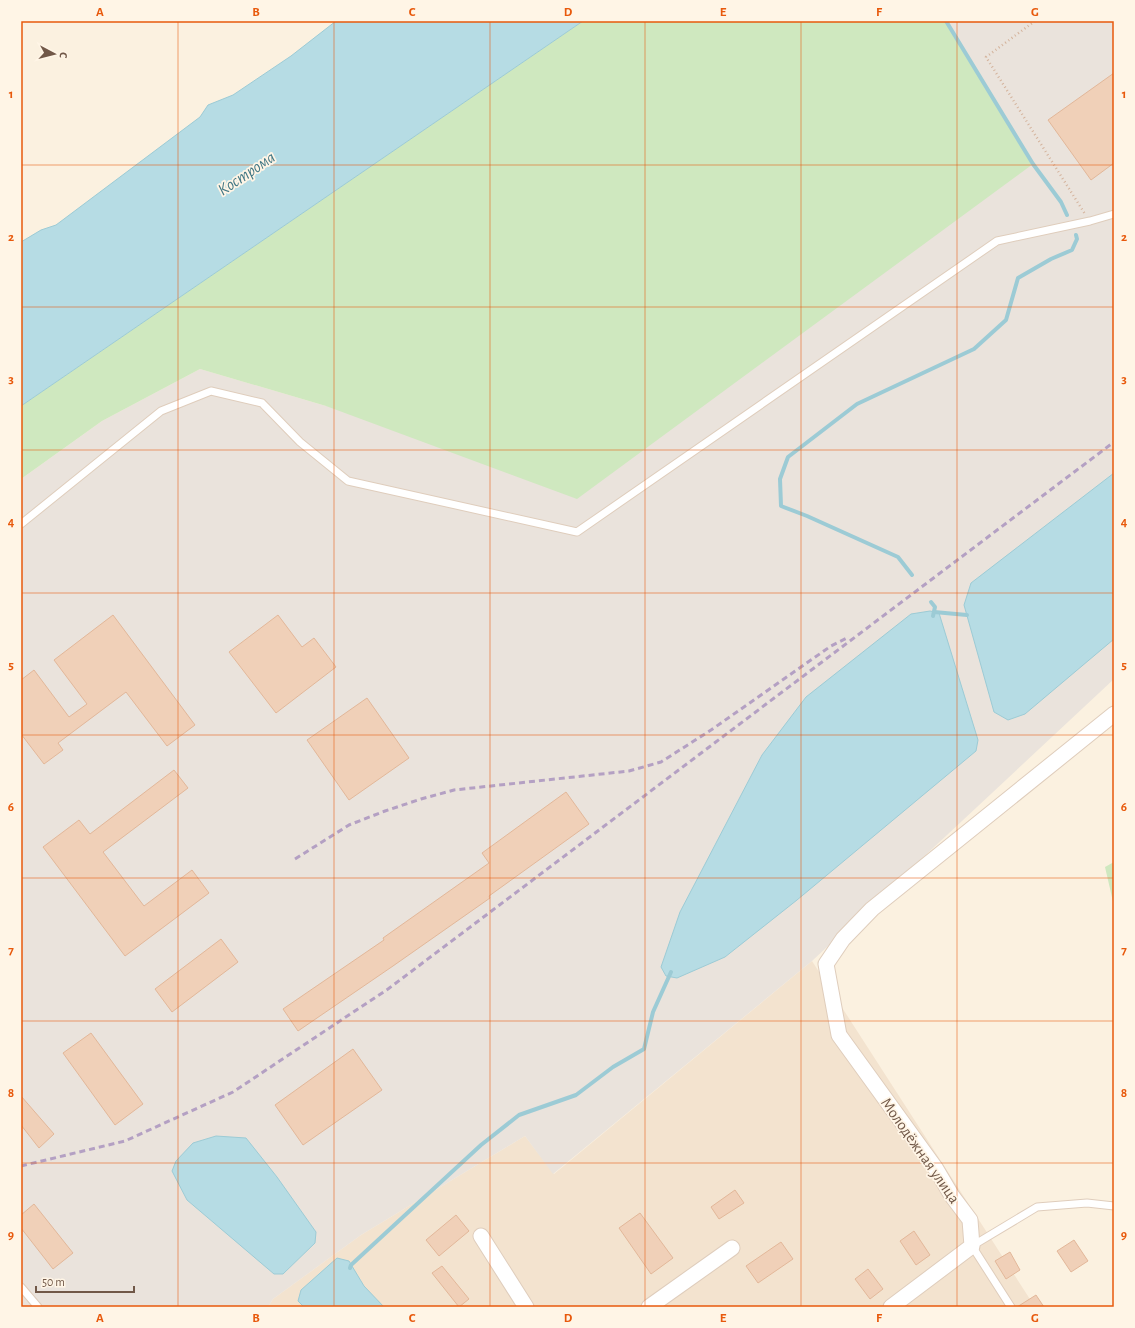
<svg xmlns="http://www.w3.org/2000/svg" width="1135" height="1328" font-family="'Alegreya Sans',sans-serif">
<rect width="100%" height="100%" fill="#fbf1e0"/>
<!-- residential -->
<polygon fill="#f3e3cf" points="812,961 1035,1307 268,1307 273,1299 361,1235 525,1136 554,1174"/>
<!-- industrial -->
<polygon fill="#eae3dc" points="946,21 1114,21 1114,679 812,961 553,1174 525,1136 361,1235 273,1299 268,1307 21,1307 21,479 102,421 200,369 326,406 1033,164"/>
<!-- green -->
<g fill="#cfe8bf">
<polygon points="583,21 946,21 1033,164 577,499 326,406 200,369 102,421 21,479 21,406"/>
<polygon points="1114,862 1114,906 1105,867"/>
</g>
<!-- water -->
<g fill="#b6dce4" stroke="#9ccbd5">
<polygon points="336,21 583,21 21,406 21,242 41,230 56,225 200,117 208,105 233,95 291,56"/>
<polygon points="1114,473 1114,639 1025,714 1008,720 994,712 964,605 971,583"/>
<polygon points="930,611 939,613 978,740 976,751 797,900 725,957 677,978 666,976 661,967 680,912 762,755 806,697 911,614"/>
<polygon points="216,1136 246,1138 277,1177 316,1232 315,1243 283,1274 274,1274 187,1200 172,1171 176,1161 193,1143"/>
<polygon points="337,1258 349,1261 364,1286 384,1307 304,1307 298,1301 301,1290"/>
</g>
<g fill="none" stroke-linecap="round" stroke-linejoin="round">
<!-- stream -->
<g stroke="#9ccbd5" stroke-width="4">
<polyline points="946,21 1033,164 1061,202 1067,215"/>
<polyline points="912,575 898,557 807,516 781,506 780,479 788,457 857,404 974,349 1006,320 1018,278 1051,259 1072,250 1077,239 1076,235"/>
<polyline points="931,602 935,607 933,616"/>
<polyline points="934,612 967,615"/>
<polyline points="350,1268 351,1265 481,1145 519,1115 576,1095 613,1067 644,1049 653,1012 671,972"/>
</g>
</g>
<!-- building -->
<g fill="#f0d0b8" stroke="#e2b799">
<polygon points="1114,73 1114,163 1091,180 1048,120"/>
<polygon points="113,615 195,725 167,746 126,692 58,743 63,750 44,764 21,734 21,680 34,670 69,717 87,704 54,660"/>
<polygon points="278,615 302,647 314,638 336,667 276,713 229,652"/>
<polygon points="367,698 409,758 349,800 307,740"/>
<polygon points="174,770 188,788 103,852 144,906 192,870 209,893 125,956 43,847 79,820 90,834"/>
<polygon points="566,792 589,824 489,896 490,898 393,966 298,1031 283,1009 384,940 383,938 489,863 482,853"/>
<polygon points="221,939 238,962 172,1012 155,989"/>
<polygon points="91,1033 143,1104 115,1125 63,1053"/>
<polygon points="353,1049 382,1090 303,1145 275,1105"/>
<polygon points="21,1096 54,1134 39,1148 21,1125"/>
<polygon points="735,1190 744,1203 719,1219 711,1207"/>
<polygon points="34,1204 73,1253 53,1269 21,1228 21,1215"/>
<polygon points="640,1213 673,1258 651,1274 619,1228"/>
<polygon points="456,1215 469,1231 439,1256 426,1240"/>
<polygon points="914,1231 930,1255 916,1265 900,1241"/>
<polygon points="1074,1240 1088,1261 1071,1272 1057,1251"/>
<polygon points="781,1242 793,1259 758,1283 746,1266"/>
<polygon points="1010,1252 1020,1270 1006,1279 995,1261"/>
<polygon points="442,1266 469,1299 459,1307 432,1273"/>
<polygon points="868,1269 883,1289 870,1299 855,1279"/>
<polygon points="1036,1295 1044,1307 1017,1307"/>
</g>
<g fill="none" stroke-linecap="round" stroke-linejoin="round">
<defs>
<g id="service">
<polyline points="21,524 161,411 211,391 262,403 300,442 348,481 577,532 997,241 1090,221 1114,214"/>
<polyline points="21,1287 38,1307"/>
<polyline points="1011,1307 972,1246 1037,1207 1087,1203 1114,1206"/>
</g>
<g id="minor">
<polyline points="481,1236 526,1307"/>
<polyline points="649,1307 732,1248"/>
<polyline points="891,1307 972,1246 970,1220 952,1196 936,1169 839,1035 826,964 843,939 872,909 1114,714"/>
</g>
</defs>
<!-- service casing -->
<use href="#service" stroke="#dfcdbc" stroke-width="9"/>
<!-- minor casing -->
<use href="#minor" stroke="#dfcdbc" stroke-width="17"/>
<!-- path -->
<polyline stroke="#d4b39c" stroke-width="2.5" stroke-dasharray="1 3" stroke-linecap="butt" points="1035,21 986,57 1085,214"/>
<!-- service -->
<use href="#service" stroke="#fff" stroke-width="7"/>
<!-- minor -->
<use href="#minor" stroke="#fff" stroke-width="15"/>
<!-- rail -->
<g stroke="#b4a0c3" stroke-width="3" stroke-dasharray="6 4" stroke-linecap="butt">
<polyline points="295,859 349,825 385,811 421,799 454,790 629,771 661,762 711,730 831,646 847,638"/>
<polyline points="21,1166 125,1141 233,1092 388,989 1114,442"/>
</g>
</g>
<!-- grid -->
<path fill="none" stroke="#e8590c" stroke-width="1" stroke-opacity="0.55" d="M 178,21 L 178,1307M 334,21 L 334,1307M 490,21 L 490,1307M 645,21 L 645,1307M 801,21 L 801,1307M 957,21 L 957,1307M 21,165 L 1114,165M 21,307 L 1114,307M 21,450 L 1114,450M 21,593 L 1114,593M 21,735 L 1114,735M 21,878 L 1114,878M 21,1021 L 1114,1021M 21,1163 L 1114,1163"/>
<g text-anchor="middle" stroke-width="3.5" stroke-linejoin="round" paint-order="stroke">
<!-- street labels -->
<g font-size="16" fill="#715848" stroke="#fff5e6">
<text transform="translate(921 1150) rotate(55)" y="6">Молодёжная улица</text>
</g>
<!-- water labels -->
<g font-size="17" font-style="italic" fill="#437885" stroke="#fff5e6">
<text transform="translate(246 173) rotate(-34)" y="6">Кострома</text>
</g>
</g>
<!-- border -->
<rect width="1135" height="1328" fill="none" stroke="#fff5e6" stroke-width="44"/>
<!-- north arrow -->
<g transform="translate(54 54) rotate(97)" stroke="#fff5e6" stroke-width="3" paint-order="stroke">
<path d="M0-3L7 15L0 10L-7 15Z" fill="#715848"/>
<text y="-6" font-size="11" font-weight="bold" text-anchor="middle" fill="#715848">С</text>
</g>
<!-- scale -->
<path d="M36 1286v6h98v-6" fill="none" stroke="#715848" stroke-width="2"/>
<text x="42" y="1286" font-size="12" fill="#715848" stroke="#fff5e6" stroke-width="3" paint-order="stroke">50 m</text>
<rect x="22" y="22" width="1091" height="1284" fill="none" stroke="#e8590c" stroke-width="1.5"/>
<g font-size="13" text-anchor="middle" font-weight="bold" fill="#e8590c">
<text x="100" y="16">A</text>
<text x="256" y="16">B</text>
<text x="412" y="16">C</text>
<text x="568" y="16">D</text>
<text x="723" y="16">E</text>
<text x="879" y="16">F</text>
<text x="1035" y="16">G</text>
<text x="11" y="98">1</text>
<text x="1124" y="98">1</text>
<text x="11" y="241">2</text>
<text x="1124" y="241">2</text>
<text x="11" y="383">3</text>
<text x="1124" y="383">3</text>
<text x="11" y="526">4</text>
<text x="1124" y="526">4</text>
<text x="11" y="669">5</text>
<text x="1124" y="669">5</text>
<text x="11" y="811">6</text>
<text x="1124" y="811">6</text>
<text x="11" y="954">7</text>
<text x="1124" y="954">7</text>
<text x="11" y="1097">8</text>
<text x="1124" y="1097">8</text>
<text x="11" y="1239">9</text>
<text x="1124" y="1239">9</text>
<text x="100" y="1322">A</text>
<text x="256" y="1322">B</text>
<text x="412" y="1322">C</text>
<text x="568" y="1322">D</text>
<text x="723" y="1322">E</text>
<text x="879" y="1322">F</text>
<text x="1035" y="1322">G</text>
</g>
</svg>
